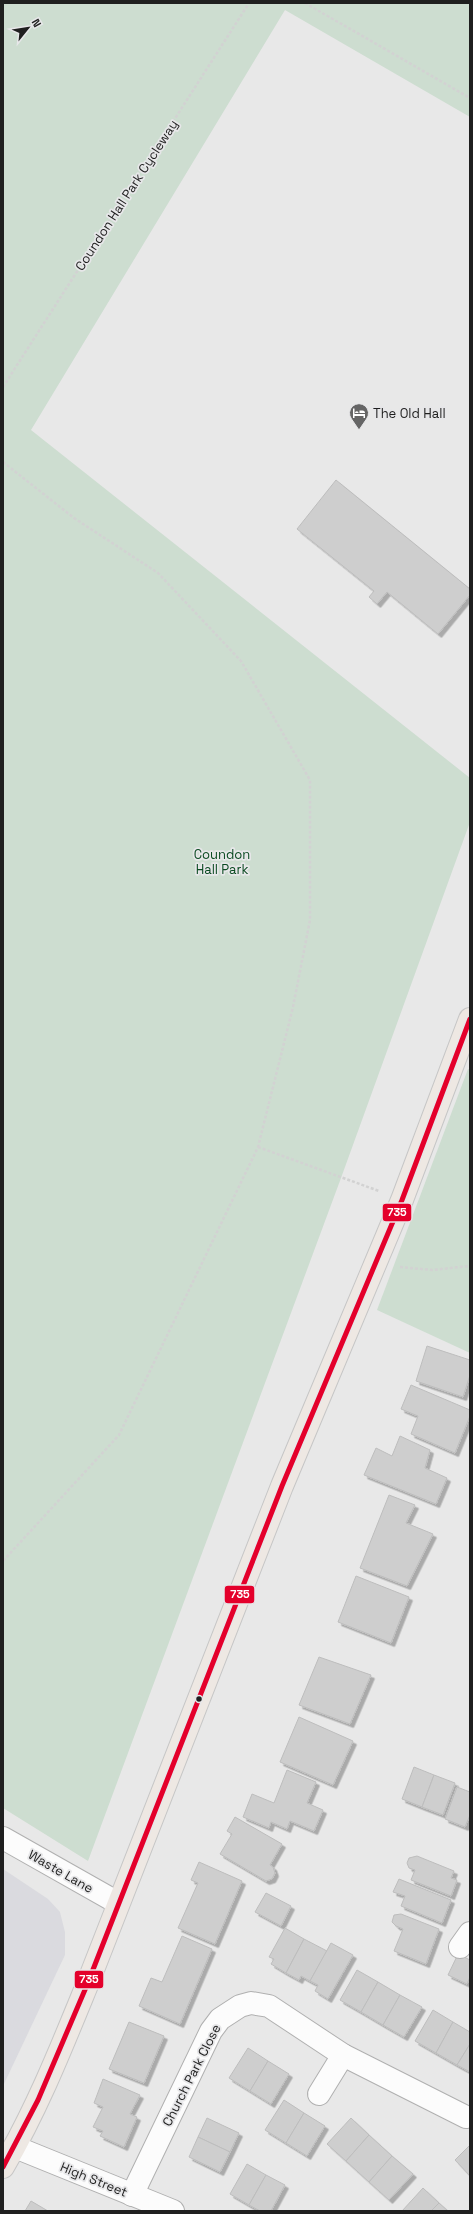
<svg xmlns="http://www.w3.org/2000/svg" width="473" height="2214" font-family="'Space Grotesk',sans-serif">
<defs>
<filter id="shadow"><feDropShadow dx="3.5" dy="3.5" stdDeviation="0" flood-color="#0004"/></filter>
</defs>
<rect width="100%" height="100%" fill="#e8e8e8"/>
<!-- built -->
<polygon fill="#dadadf" points="3,1869 48,1899 60,1912 65,1932 65,1955 3,2086"/>
<!-- green -->
<g fill="#cdddd0">
<polygon points="3,3 470,3 470,117 285,10 31,430 470,778 470,822 341,1178 88,1861 3,1808"/>
<polygon points="468,1069 470,1070 470,1353 377,1310"/>
</g>
<!-- building -->
<g fill="#cecece" stroke="#bdbdbd" filter="url(#shadow)">
<polygon points="336,480 470,589 470,595 438,634 387,592 377,604 369,597 374,591 297,529"/>
<polygon points="427,1346 470,1360 470,1375 463,1397 416,1381"/>
<polygon points="411,1385 470,1410 470,1416 455,1453 411,1434 418,1416 401,1409"/>
<polygon points="400,1436 430,1450 425,1468 447,1478 436,1504 364,1475 376,1448 392,1456"/>
<polygon points="389,1495 415,1505 406,1523 433,1534 407,1586 360,1568"/>
<polygon points="356,1576 409,1597 391,1643 338,1622"/>
<polygon points="319,1657 371,1675 350,1724 299,1705"/>
<polygon points="299,1717 353,1741 333,1785 280,1762"/>
<polygon points="414,1767 434,1775 422,1807 402,1799"/>
<polygon points="287,1770 316,1782 307,1803 323,1810 314,1831 290,1821 287,1829 271,1822 269,1828 243,1817 252,1794 274,1803"/>
<polygon points="434,1775 455,1783 443,1815 422,1807"/>
<polygon points="457,1787 470,1792 470,1815 465,1827 445,1819"/>
<polygon points="235,1817 282,1844 270,1865 273,1867 275,1873 272,1879 266,1881 220,1854 232,1834 227,1831"/>
<polygon points="417,1856 454,1871 451,1878 457,1880 451,1896 411,1880 415,1870 409,1868 407,1863 409,1858"/>
<polygon points="199,1862 242,1881 215,1944 178,1928 198,1883 191,1880"/>
<polygon points="399,1879 451,1900 442,1923 401,1906 405,1896 393,1892"/>
<polygon points="266,1893 291,1906 281,1926 255,1912"/>
<polygon points="401,1914 439,1929 426,1964 394,1951 403,1929 396,1926 392,1922 394,1915"/>
<polygon points="285,1928 304,1939 286,1973 271,1964 274,1959 269,1957"/>
<polygon points="182,1936 212,1949 180,2024 139,2006 151,1978 162,1982"/>
<polygon points="304,1939 327,1951 310,1981 301,1976 299,1980 286,1973"/>
<polygon points="331,1943 353,1955 328,1999 315,1991 318,1985 310,1981"/>
<polygon points="458,1954 470,1960 470,1977 467,1984 448,1975"/>
<polygon points="357,1970 378,1982 361,2012 340,2000"/>
<polygon points="378,1982 400,1995 383,2025 361,2012"/>
<polygon points="400,1995 422,2007 404,2037 383,2025"/>
<polygon points="433,2010 453,2022 436,2053 415,2041"/>
<polygon points="129,2022 164,2036 144,2083 109,2069"/>
<polygon points="453,2022 470,2032 470,2044 457,2065 436,2053"/>
<polygon points="470,2044 470,2072 457,2065"/>
<polygon points="248,2048 268,2061 250,2091 229,2078"/>
<polygon points="268,2061 289,2074 271,2104 250,2091"/>
<polygon points="103,2079 140,2095 130,2114 137,2117 124,2147 100,2136 103,2131 93,2127 103,2107 94,2103"/>
<polygon points="284,2100 304,2113 286,2143 265,2130"/>
<polygon points="304,2113 325,2126 307,2156 286,2143"/>
<polygon points="207,2118 239,2133 230,2152 198,2137"/>
<polygon points="351,2118 369,2135 346,2161 327,2144"/>
<polygon points="369,2135 392,2156 369,2182 346,2161"/>
<polygon points="198,2137 230,2152 220,2172 189,2157"/>
<polygon points="470,2145 470,2176 455,2160"/>
<polygon points="392,2156 413,2174 389,2200 369,2182"/>
<polygon points="247,2164 266,2175 249,2205 230,2194"/>
<polygon points="266,2175 285,2185 271,2211 260,2211 249,2205"/>
<polygon points="423,2188 439,2203 431,2211 402,2211"/>
<polygon points="31,2201 48,2211 25,2211"/>
<polygon points="439,2203 448,2211 431,2211"/>
</g>
<g fill="none" stroke-linecap="round" stroke-linejoin="round">
<defs>
<g id="minor">
<polyline points="3,1838 118,1903"/>
<polyline points="460,1947 470,1933"/>
<polyline points="319,2094 343,2055"/>
<polyline points="15,2147 173,2211"/>
<polyline points="132,2195 211,2031 220,2019 240,2006 251,2003 269,2006 343,2055 466,2117"/>
</g>
<path id="major" d="M 3,2167 C 37,2109 62,2046 87,1985 L 282,1486 L 402,1200 L 470,1019"/>
</defs>
<!-- minor casing -->
<use href="#minor" stroke="#b0b0b0" stroke-width="24"/>
<!-- major casing -->
<use href="#major" stroke="#c6c6c6" stroke-width="24"/>
<!-- path -->
<g stroke="#d2d2d2" stroke-width="2.5" stroke-dasharray="3 2" stroke-linecap="butt">
<polyline points="305,3 470,98"/>
<polyline points="3,387 249,3"/>
<polyline points="3,462 74,518 158,573 241,661 310,780 310,920 293,1007 258,1147 119,1435 3,1561"/>
<polyline points="258,1147 379,1191"/>
<polyline points="400,1267 432,1270 470,1266"/>
</g>
<!-- minor -->
<use href="#minor" stroke="#fcfcfc" stroke-width="22"/>
<!-- major -->
<use href="#major" stroke="#eee8e3" stroke-width="22"/>
<defs>
<polyline id="bus-1" points="3,2167 38,2100 87,1985 282,1486 402,1200 470,1019"/>
</defs>
<!-- bus-1 casing -->
<use href="#bus-1" stroke="#e7e7e9" stroke-width="8"/>
<!-- bus-1 -->
<use href="#bus-1" stroke="#e4002b" stroke-width="5"/>
</g>
<!-- icons -->
<defs>
<symbol id="hotel-pin" viewBox="-11 -11 22 30"><path d="M0 17L-7.5 6A9.5 9.5 0 1 1 7.5 6Z" fill="#656565" stroke="#e7e7e9"/><path d="M-6-4.5h1.5V1H6V5H4.5V3h-9V5H-6ZM-4 0a1.8 1.8 0 1 1 3.6 0ZM.5 0V-2.5h3Q6-2.5 6 0Z" fill="#fff"/></symbol>
</defs>
<g fill-rule="evenodd">
<use href="#hotel-pin" x="348" y="402" width="22" height="30"/>
</g>
<!-- markers -->
<circle fill="#1f1f1f" stroke="#e7e7e9" stroke-width="1.5" cx="199" cy="1699" r="3.5"/>
<g text-anchor="middle" stroke-width="3.5" stroke-linejoin="round" paint-order="stroke">
<!-- street labels -->
<g font-size="13" fill="#1f1f1f" stroke="#e7e7e9">
<text transform="translate(126 195) rotate(-57)" y="5">Coundon Hall Park Cycleway</text>
<text transform="translate(61 1871) rotate(30)" y="5">Waste Lane</text>
<text transform="translate(191 2075) rotate(-63)" y="5">Church Park Close</text>
<text transform="translate(94 2179) rotate(22)" y="5">High Street</text>
</g>
<!-- poi labels -->
<g font-size="13" fill="#1f1f1f" stroke="#e7e7e9" text-anchor="start">
<text x="373" y="418">The Old Hall</text>
</g>
<!-- park labels -->
<g font-size="13" fill="#0a4a21" stroke="#e7e7e9">
<text x="222" y="859">Coundon<tspan x="222" dy="15">Hall Park</tspan></text>
</g>
</g>
<g stroke="#e7e7e9" stroke-width="1.5">
<rect x="382" y="1203" width="30" height="19" rx="4" fill="#e4002b"/>
<rect x="224" y="1585" width="31" height="19" rx="4" fill="#e4002b"/>
<rect x="74" y="1970" width="30" height="19" rx="4" fill="#e4002b"/>
</g>
<g font-size="11" text-anchor="middle" font-weight="bold" fill="#fff">
<text x="397" y="1216">735</text>
<text x="240" y="1598">735</text>
<text x="89" y="1983">735</text>
</g>
<!-- border -->
<rect width="473" height="2214" fill="none" stroke="#1f1f1f" stroke-width="8"/>
<!-- north arrow -->
<g transform="translate(28 28) rotate(60)" stroke="#e7e7e9" stroke-width="3" paint-order="stroke">
<path d="M0-3L7 15L0 10L-7 15Z" fill="#1f1f1f"/>
<text y="-6" font-size="11" font-weight="bold" text-anchor="middle" fill="#1f1f1f">N</text>
</g>
</svg>
